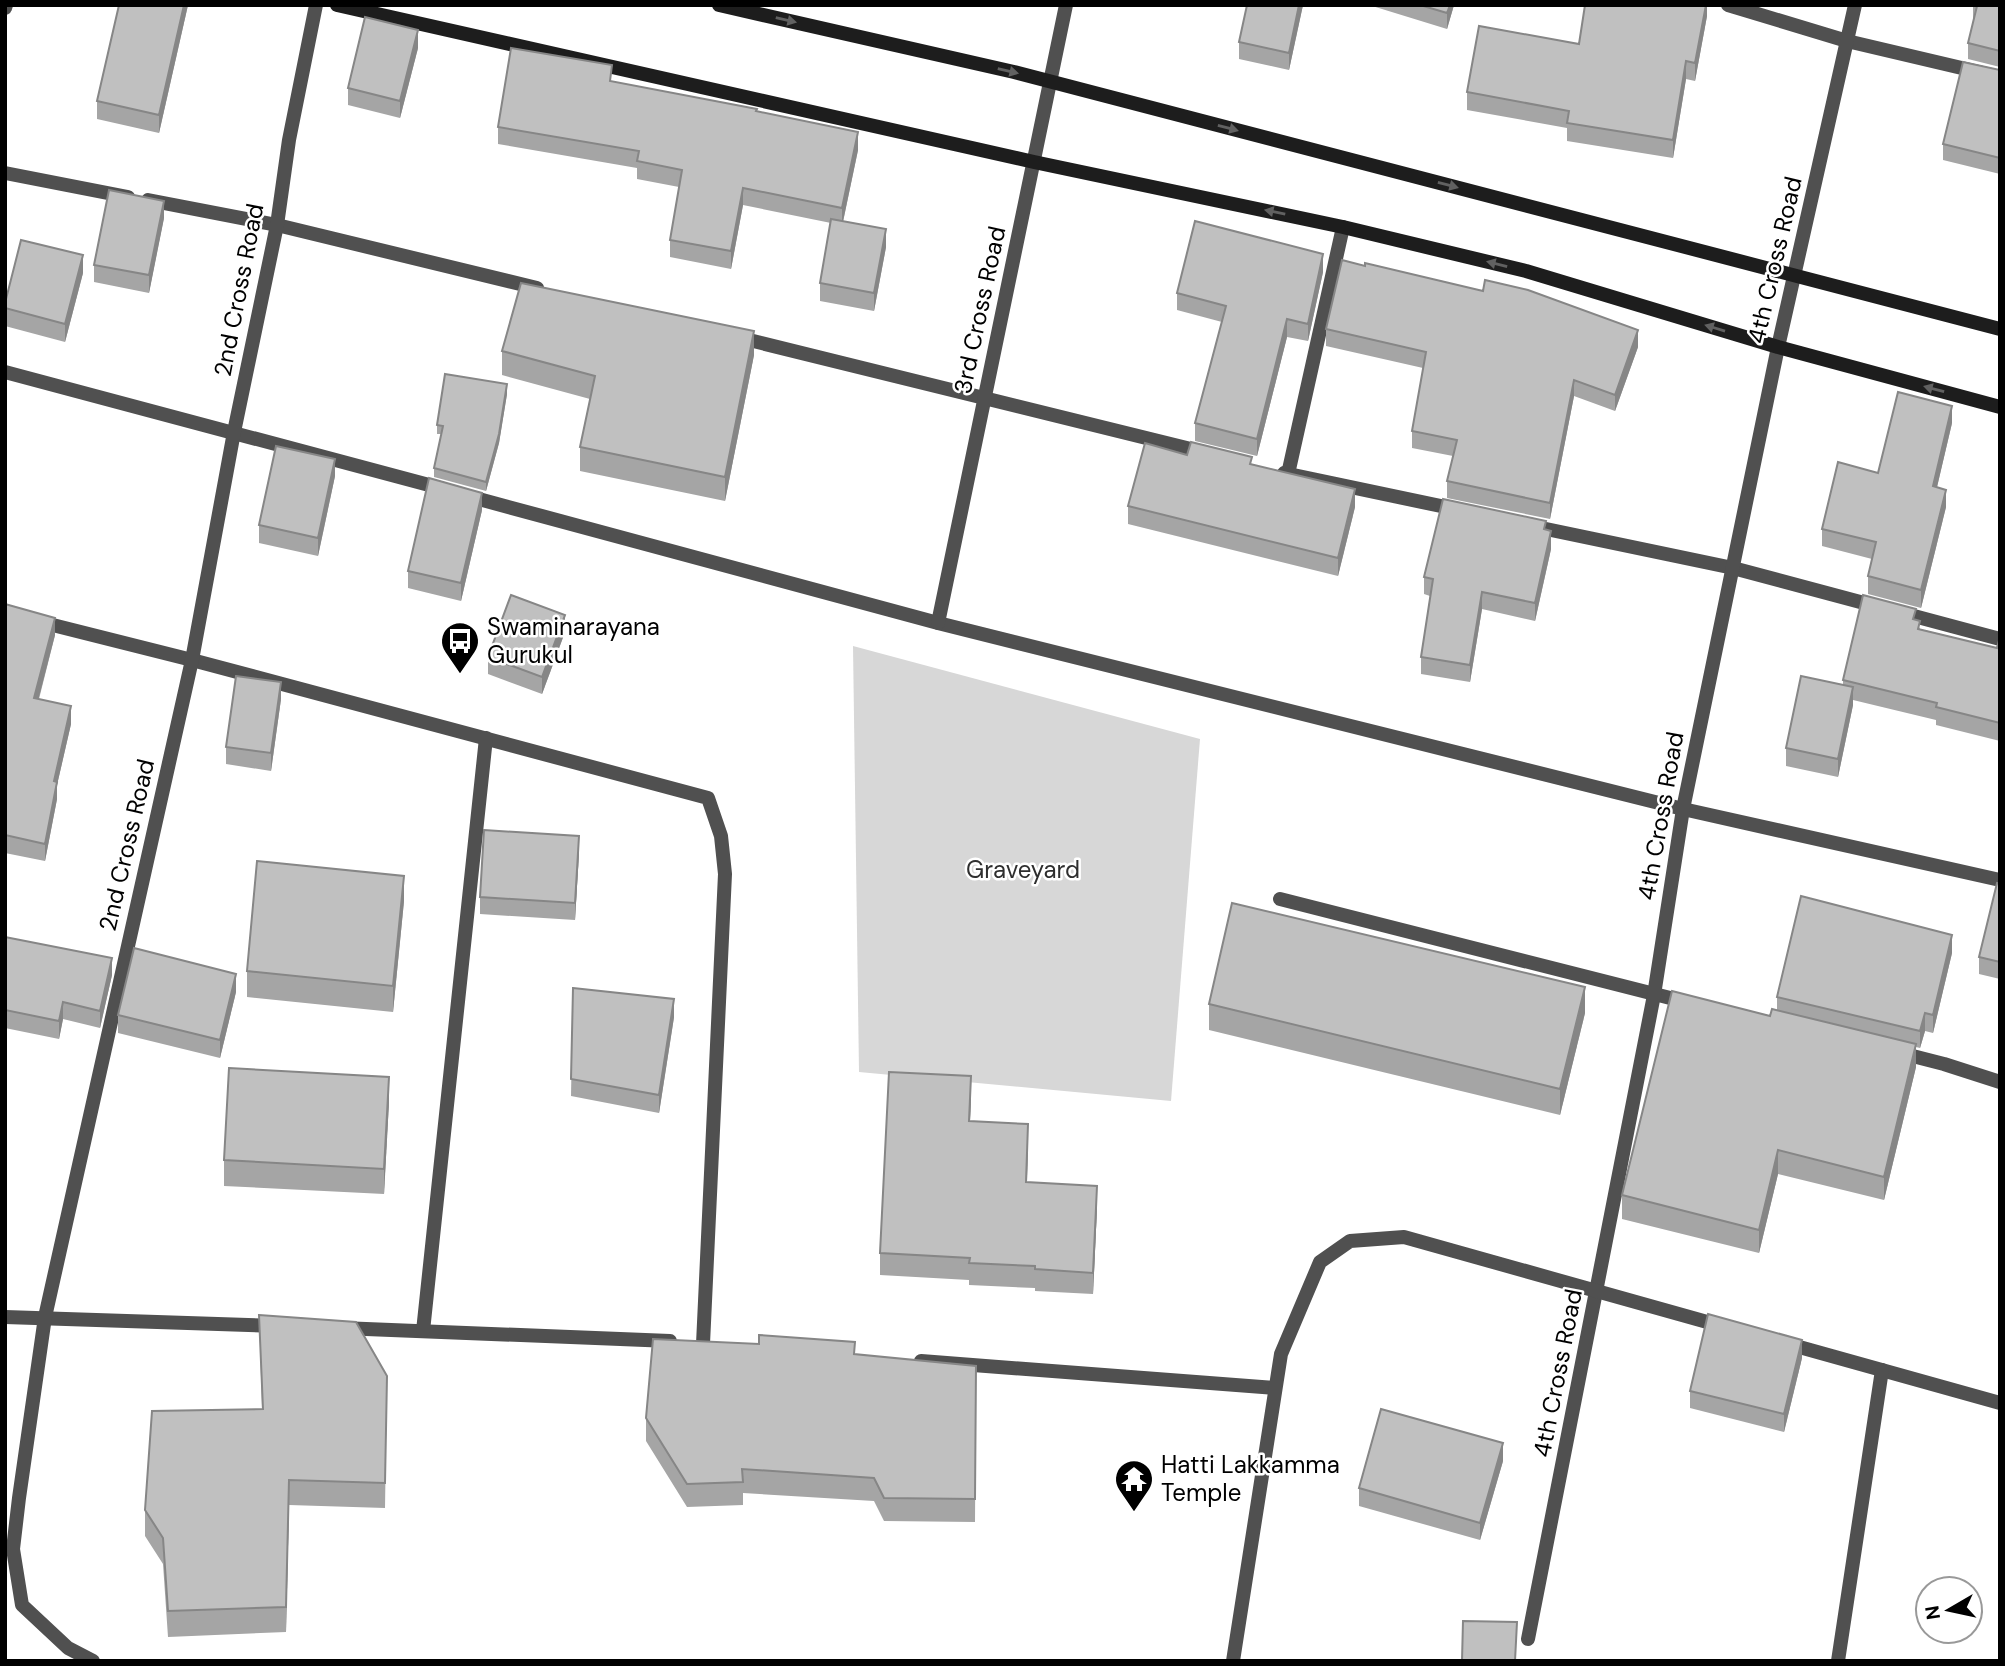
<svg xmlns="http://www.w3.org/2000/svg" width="2005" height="1666" font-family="'DM Sans',sans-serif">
<rect width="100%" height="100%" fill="#fff"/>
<!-- green -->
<polygon fill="#d7d7d7" points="853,646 1200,739 1171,1101 859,1072"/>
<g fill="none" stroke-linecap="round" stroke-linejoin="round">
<!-- street -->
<g stroke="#505050" stroke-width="14">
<polyline points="1728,5 1847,41 2000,77"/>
<polyline points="5,8 6,5"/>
<polyline points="5,173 128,197"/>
<polyline points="148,200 277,225 537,288"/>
<polyline points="737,337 1207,453"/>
<polyline points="5,372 444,489"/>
<polyline points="1284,473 1460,510"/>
<polyline points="1288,474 1343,227"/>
<polyline points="464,495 938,623 1683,809 2000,880"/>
<polyline points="1527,525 1733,568 1879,607"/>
<polyline points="1899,612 2000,639"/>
<polyline points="5,613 192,660 708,798 721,836 725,874 703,1344"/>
<polyline points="938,623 1066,5"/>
<polyline points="1280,899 1686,1002"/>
<polyline points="1897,1052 1944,1064 2000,1082"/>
<polyline points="5,1317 279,1326"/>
<polyline points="341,1328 670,1341"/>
<polyline points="423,1331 486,738"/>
<polyline points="1785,1343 2000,1403"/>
<polyline points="921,1361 1275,1388"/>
<polyline points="1528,1639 1654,995 1683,809 1778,347 1855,5"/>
<polyline points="93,1661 68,1648 22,1605 13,1549 19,1498 45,1317 192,660 234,432 277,225 289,140 316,5"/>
<polyline points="1233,1661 1281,1354 1320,1262 1350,1241 1404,1237 1725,1327"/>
<polyline points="1838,1661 1882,1370"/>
</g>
<!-- secondary -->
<g stroke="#1d1d1d" stroke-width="14">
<polyline points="337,5 1034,162 1343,227 1526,271 1778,347 2000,407"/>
<polyline points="719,5 1014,72 2000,329"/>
</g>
</g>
<!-- wall -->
<g fill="#a5a5a5">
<polygon points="119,5 188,5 159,133 97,119 97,101"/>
<polygon points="1303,5 1289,70 1239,59 1239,42"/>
<polygon points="1369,5 1454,5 1447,29"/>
<polygon points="1707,5 1707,16 1695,81 1686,79 1673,158 1567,141 1567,128 1467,110 1467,92 1579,44"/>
<polygon points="1973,5 2000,5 2000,67 1968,59 1968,43 1973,21"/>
<polygon points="418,48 400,118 348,105 348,88"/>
<polygon points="1998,70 2000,70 2000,174 1943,160 1943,144"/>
<polygon points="612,81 757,111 858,150 843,222 886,247 874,311 820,301 820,283 831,223 743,205 731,269 670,257 670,240 679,187 637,179 637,168 498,144 498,127"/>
<polygon points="164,218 149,293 94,282 94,265"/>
<polygon points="1323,272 1308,341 1287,337 1257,456 1195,441 1195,423 1222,322 1177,310 1177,293"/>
<polygon points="83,273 65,342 5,326 5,303"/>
<polygon points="1326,329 1638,347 1615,411 1574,396 1550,519 1447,498 1447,481 1453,456 1412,448 1412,431 1423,368 1326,346"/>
<polygon points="502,351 754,355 725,501 580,471 580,447 590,399 502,375"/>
<polygon points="507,394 499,443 486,491 434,477 434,468 441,434 437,434 437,425"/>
<polygon points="1952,423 1937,487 1946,507 1921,608 1868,594 1868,576 1872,559 1822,546 1822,529 1878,473"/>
<polygon points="1187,455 1252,465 1355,507 1338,576 1128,524 1128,506"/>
<polygon points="335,476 318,556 259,543 259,525"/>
<polygon points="482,510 461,601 408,588 408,571"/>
<polygon points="1546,530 1551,549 1535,621 1482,609 1470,682 1421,674 1421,657 1430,596 1424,594 1424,577"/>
<polygon points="5,604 55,635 39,699 71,724 57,785 57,799 45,861 5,853"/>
<polygon points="1916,620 1920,629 1997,648 2000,637 2000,741 1936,725 1936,720 1853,700 1853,705 1838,777 1786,766 1786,748 1843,685 1843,680"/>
<polygon points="565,632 542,694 488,674 488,657"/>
<polygon points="281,699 271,771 226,764 226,747"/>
<polygon points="579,853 575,920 480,914 480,897"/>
<polygon points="2000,884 2000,979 1979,974 1979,957"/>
<polygon points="404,901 393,1012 247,997 247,971"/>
<polygon points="5,937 112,975 100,1028 63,1019 59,1039 5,1028"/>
<polygon points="1952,953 1933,1033 1925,1031 1920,1048 1916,1047 1916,1067 1884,1200 1778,1174 1759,1253 1622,1219 1622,1195 1770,1016 1777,1010 1777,997"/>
<polygon points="573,988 674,1017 659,1113 571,1096"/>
<polygon points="236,992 220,1058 118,1033 118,1015"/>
<polygon points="1209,1004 1585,1013 1560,1115 1209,1030"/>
<polygon points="971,1098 970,1121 1028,1146 1027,1182 1097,1208 1093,1294 1035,1291 1035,1288 969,1285 969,1280 880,1275 880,1253"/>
<polygon points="389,1102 384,1194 224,1186 224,1160"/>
<polygon points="259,1315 387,1376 385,1508 289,1505 286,1632 168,1637 163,1564 145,1536 145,1510 262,1409"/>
<polygon points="855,1354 976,1366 975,1522 884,1521 874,1501 743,1493 743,1505 687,1507 646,1441 646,1418"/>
<polygon points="1802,1358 1784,1432 1690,1408 1690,1391"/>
<polygon points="1503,1461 1480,1540 1359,1506 1359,1488"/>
</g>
<!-- shaded-wall -->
<g fill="#868686">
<polygon points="184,5 188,5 159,133 159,115"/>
<polygon points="1299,5 1303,5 1289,70 1289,53"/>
<polygon points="1450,5 1454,5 1447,29 1447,13"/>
<polygon points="1706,5 1707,5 1707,16 1695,81 1695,63"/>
<polygon points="418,30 418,48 400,118 400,101"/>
<polygon points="1686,61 1686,79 1673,158 1673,140"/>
<polygon points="858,132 858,150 842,226 842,208"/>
<polygon points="743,188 743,205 731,269 731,251"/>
<polygon points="164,201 164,218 149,293 149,275"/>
<polygon points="886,229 886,247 874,311 874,293"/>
<polygon points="1323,254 1323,272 1308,341 1308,324"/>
<polygon points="83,255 83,273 65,342 65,324"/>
<polygon points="1287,319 1287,337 1257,456 1257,439"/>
<polygon points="1638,330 1638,347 1615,411 1615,395"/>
<polygon points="754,331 754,355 725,501 725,477"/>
<polygon points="1574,380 1574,396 1550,519 1550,503"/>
<polygon points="507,384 507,394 499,443 486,491 486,482"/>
<polygon points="1952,406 1952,423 1933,504 1933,486"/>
<polygon points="335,459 335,476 318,556 318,538"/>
<polygon points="1355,489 1355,507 1338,576 1338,558"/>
<polygon points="1946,490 1946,507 1921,608 1921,590"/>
<polygon points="482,493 482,510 461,601 461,583"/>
<polygon points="1551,531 1551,549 1535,621 1535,603"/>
<polygon points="1482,592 1482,609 1470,682 1470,665"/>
<polygon points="565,615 565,632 542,694 542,677"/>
<polygon points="55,618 55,635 34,716 34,698"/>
<polygon points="281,682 281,699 271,771 271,753"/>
<polygon points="1853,687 1853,705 1838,777 1838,759"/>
<polygon points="71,706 71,724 57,785 57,799 45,861 45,844 54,781"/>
<polygon points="579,836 579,853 575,920 575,903"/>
<polygon points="404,876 404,901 393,1012 393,986"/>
<polygon points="1952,935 1952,953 1933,1033 1933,1015"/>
<polygon points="112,958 112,975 100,1028 100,1011"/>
<polygon points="236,974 236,992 220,1058 220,1040"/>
<polygon points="1585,987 1585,1013 1560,1115 1560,1089"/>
<polygon points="674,999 674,1017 659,1113 659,1095"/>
<polygon points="63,1002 63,1019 59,1039 59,1021"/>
<polygon points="1925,1013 1925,1031 1920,1048 1920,1031"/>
<polygon points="1916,1044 1916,1067 1884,1200 1884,1177"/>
<polygon points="971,1076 971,1098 969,1143 969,1121"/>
<polygon points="389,1077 389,1102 384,1194 384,1169"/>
<polygon points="1028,1124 1028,1146 1026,1204 1026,1182"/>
<polygon points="1778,1150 1778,1174 1759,1253 1759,1230"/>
<polygon points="1097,1186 1097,1208 1093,1294 1093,1273"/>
<polygon points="1802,1340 1802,1358 1784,1432 1784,1414"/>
<polygon points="1503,1443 1503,1461 1480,1540 1480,1523"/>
<polygon points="289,1480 289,1505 286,1632 286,1607"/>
</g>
<!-- building -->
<g fill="#c0c0c0" stroke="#868686" stroke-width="2">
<polygon points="119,5 184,5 159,115 97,101"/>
<polygon points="1247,5 1299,5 1289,53 1239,42"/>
<polygon points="1420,5 1450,5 1447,13"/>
<polygon points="1585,5 1706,5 1695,63 1686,61 1673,140 1567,123 1569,111 1467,92 1479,26 1579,44"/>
<polygon points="1975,5 2000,5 2000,51 1968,43 1977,6"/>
<polygon points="365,17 418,30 400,101 348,88"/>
<polygon points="511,48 612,65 610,81 757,109 756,111 858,132 842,208 743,188 731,251 670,240 682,170 637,161 639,151 498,127"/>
<polygon points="1963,62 2000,70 2000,158 1943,144"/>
<polygon points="109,190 164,201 149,275 94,265"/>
<polygon points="831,219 886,229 874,293 820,283"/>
<polygon points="1195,221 1323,254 1308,324 1287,319 1257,439 1195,423 1226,306 1177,293"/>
<polygon points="21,240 83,255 65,324 5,308 5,303"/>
<polygon points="1342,260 1365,266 1365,263 1483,291 1485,280 1528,290 1638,330 1615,395 1574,380 1550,503 1447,481 1457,440 1412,431 1426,352 1326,329"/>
<polygon points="521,283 754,331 725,477 580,447 595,376 502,351"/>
<polygon points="445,374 507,384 499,434 486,482 434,468 443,426 437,425"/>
<polygon points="1898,392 1952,406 1933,486 1946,490 1921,590 1868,576 1876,542 1822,529 1838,462 1878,473"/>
<polygon points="1191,442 1252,457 1250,464 1355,489 1338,558 1128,506 1145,443 1187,455"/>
<polygon points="276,446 335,459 318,538 259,525"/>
<polygon points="429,478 482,493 461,583 408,571"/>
<polygon points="1443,499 1546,521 1544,529 1551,531 1535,603 1482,592 1470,665 1421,657 1433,579 1424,577"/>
<polygon points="511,595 565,615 542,677 488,657"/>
<polygon points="1863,595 1916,609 1913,619 1920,621 1918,629 1997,648 2000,637 2000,723 1936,707 1937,703 1843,680"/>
<polygon points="5,604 55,618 34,698 71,706 54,781 57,782 45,844 5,835"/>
<polygon points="236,676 281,682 271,753 226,747"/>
<polygon points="1801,676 1853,687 1838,759 1786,748"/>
<polygon points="484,830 579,836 575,903 480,897"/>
<polygon points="257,861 404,876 393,986 247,971"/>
<polygon points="1997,883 2000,884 2000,962 1979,957"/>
<polygon points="1801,896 1952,935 1933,1015 1925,1013 1920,1031 1777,997"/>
<polygon points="1232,903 1585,987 1560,1089 1209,1004"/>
<polygon points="5,937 112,958 100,1011 63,1002 59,1021 5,1010"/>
<polygon points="134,948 236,974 220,1040 118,1015"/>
<polygon points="573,988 674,999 659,1095 571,1079"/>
<polygon points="1672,991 1770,1016 1772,1009 1916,1044 1884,1177 1778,1150 1759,1230 1622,1195"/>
<polygon points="229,1068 389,1077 384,1169 224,1160"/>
<polygon points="889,1072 971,1076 969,1121 1028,1124 1026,1182 1097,1186 1093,1273 1035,1269 1035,1266 969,1263 970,1258 880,1253"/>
<polygon points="1708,1314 1802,1340 1784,1414 1690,1391"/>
<polygon points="259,1315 356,1322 387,1376 385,1483 289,1480 286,1607 168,1611 163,1538 145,1510 152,1411 263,1409"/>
<polygon points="759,1335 855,1342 854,1354 976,1366 975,1499 884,1498 874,1478 742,1469 743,1482 687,1484 646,1418 653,1339 759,1344"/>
<polygon points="1381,1409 1503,1443 1480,1523 1359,1488"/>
<polygon points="1463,1621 1517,1622 1515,1661 1462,1661"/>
</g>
<!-- one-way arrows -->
<defs><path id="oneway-solid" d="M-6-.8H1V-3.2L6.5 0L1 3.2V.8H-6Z" transform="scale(1.75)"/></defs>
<g fill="#616161">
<use href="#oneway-solid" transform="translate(786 20) rotate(13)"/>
<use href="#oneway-solid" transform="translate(1008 71) rotate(13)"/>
<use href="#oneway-solid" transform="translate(1228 128) rotate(15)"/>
<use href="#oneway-solid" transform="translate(1448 185) rotate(15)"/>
<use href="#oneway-solid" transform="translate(1275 212) rotate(-168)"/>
<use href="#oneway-solid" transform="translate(1497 264) rotate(-166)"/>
<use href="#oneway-solid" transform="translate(1715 328) rotate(-163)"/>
<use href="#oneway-solid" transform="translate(1934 389) rotate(-165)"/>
</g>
<!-- icons -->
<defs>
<symbol id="bus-pin" viewBox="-11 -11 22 30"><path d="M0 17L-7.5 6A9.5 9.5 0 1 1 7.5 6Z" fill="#000" stroke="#fff"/><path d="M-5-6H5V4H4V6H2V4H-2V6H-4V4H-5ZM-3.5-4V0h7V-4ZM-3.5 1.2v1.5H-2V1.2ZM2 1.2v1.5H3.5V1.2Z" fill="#fff"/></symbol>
<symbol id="temple-pin" viewBox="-11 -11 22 30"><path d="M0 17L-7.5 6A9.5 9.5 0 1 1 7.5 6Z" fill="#000" stroke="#fff"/><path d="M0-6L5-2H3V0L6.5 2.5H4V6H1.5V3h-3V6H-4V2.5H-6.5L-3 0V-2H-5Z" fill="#fff"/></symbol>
</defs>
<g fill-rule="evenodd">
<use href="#bus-pin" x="438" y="619" width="44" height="60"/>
<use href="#temple-pin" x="1112" y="1457" width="44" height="60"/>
</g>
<g text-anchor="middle" stroke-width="5" stroke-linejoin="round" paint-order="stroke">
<!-- street labels -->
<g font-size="24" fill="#000" stroke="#fff">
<text transform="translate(1775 260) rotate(-77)" y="8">4th Cross Road</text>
<text transform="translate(239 290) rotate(-79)" y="8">2nd Cross Road</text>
<text transform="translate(980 310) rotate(-78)" y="8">3rd Cross Road</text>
<text transform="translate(1661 816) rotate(-80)" y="8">4th Cross Road</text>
<text transform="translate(127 845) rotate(-77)" y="8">2nd Cross Road</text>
<text transform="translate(1558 1373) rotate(-79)" y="8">4th Cross Road</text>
</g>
<!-- poi labels -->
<g font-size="24" fill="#000" stroke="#fff" text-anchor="start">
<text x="487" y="635">Swaminarayana<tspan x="487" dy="28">Gurukul</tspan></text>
<text x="1161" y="1473">Hatti Lakkamma<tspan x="1161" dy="28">Temple</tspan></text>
</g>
<!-- park labels -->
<g font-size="24" fill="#2e2e2e" stroke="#fff">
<text x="1023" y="878">Graveyard</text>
</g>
</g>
<!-- border -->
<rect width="2005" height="1666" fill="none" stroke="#000000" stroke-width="14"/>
<!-- north arrow -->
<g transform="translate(1949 1610) rotate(261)"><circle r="33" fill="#ffffff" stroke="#999999" stroke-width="2"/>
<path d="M0-5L12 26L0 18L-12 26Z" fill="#000000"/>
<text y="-10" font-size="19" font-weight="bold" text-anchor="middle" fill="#000000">N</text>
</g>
</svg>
